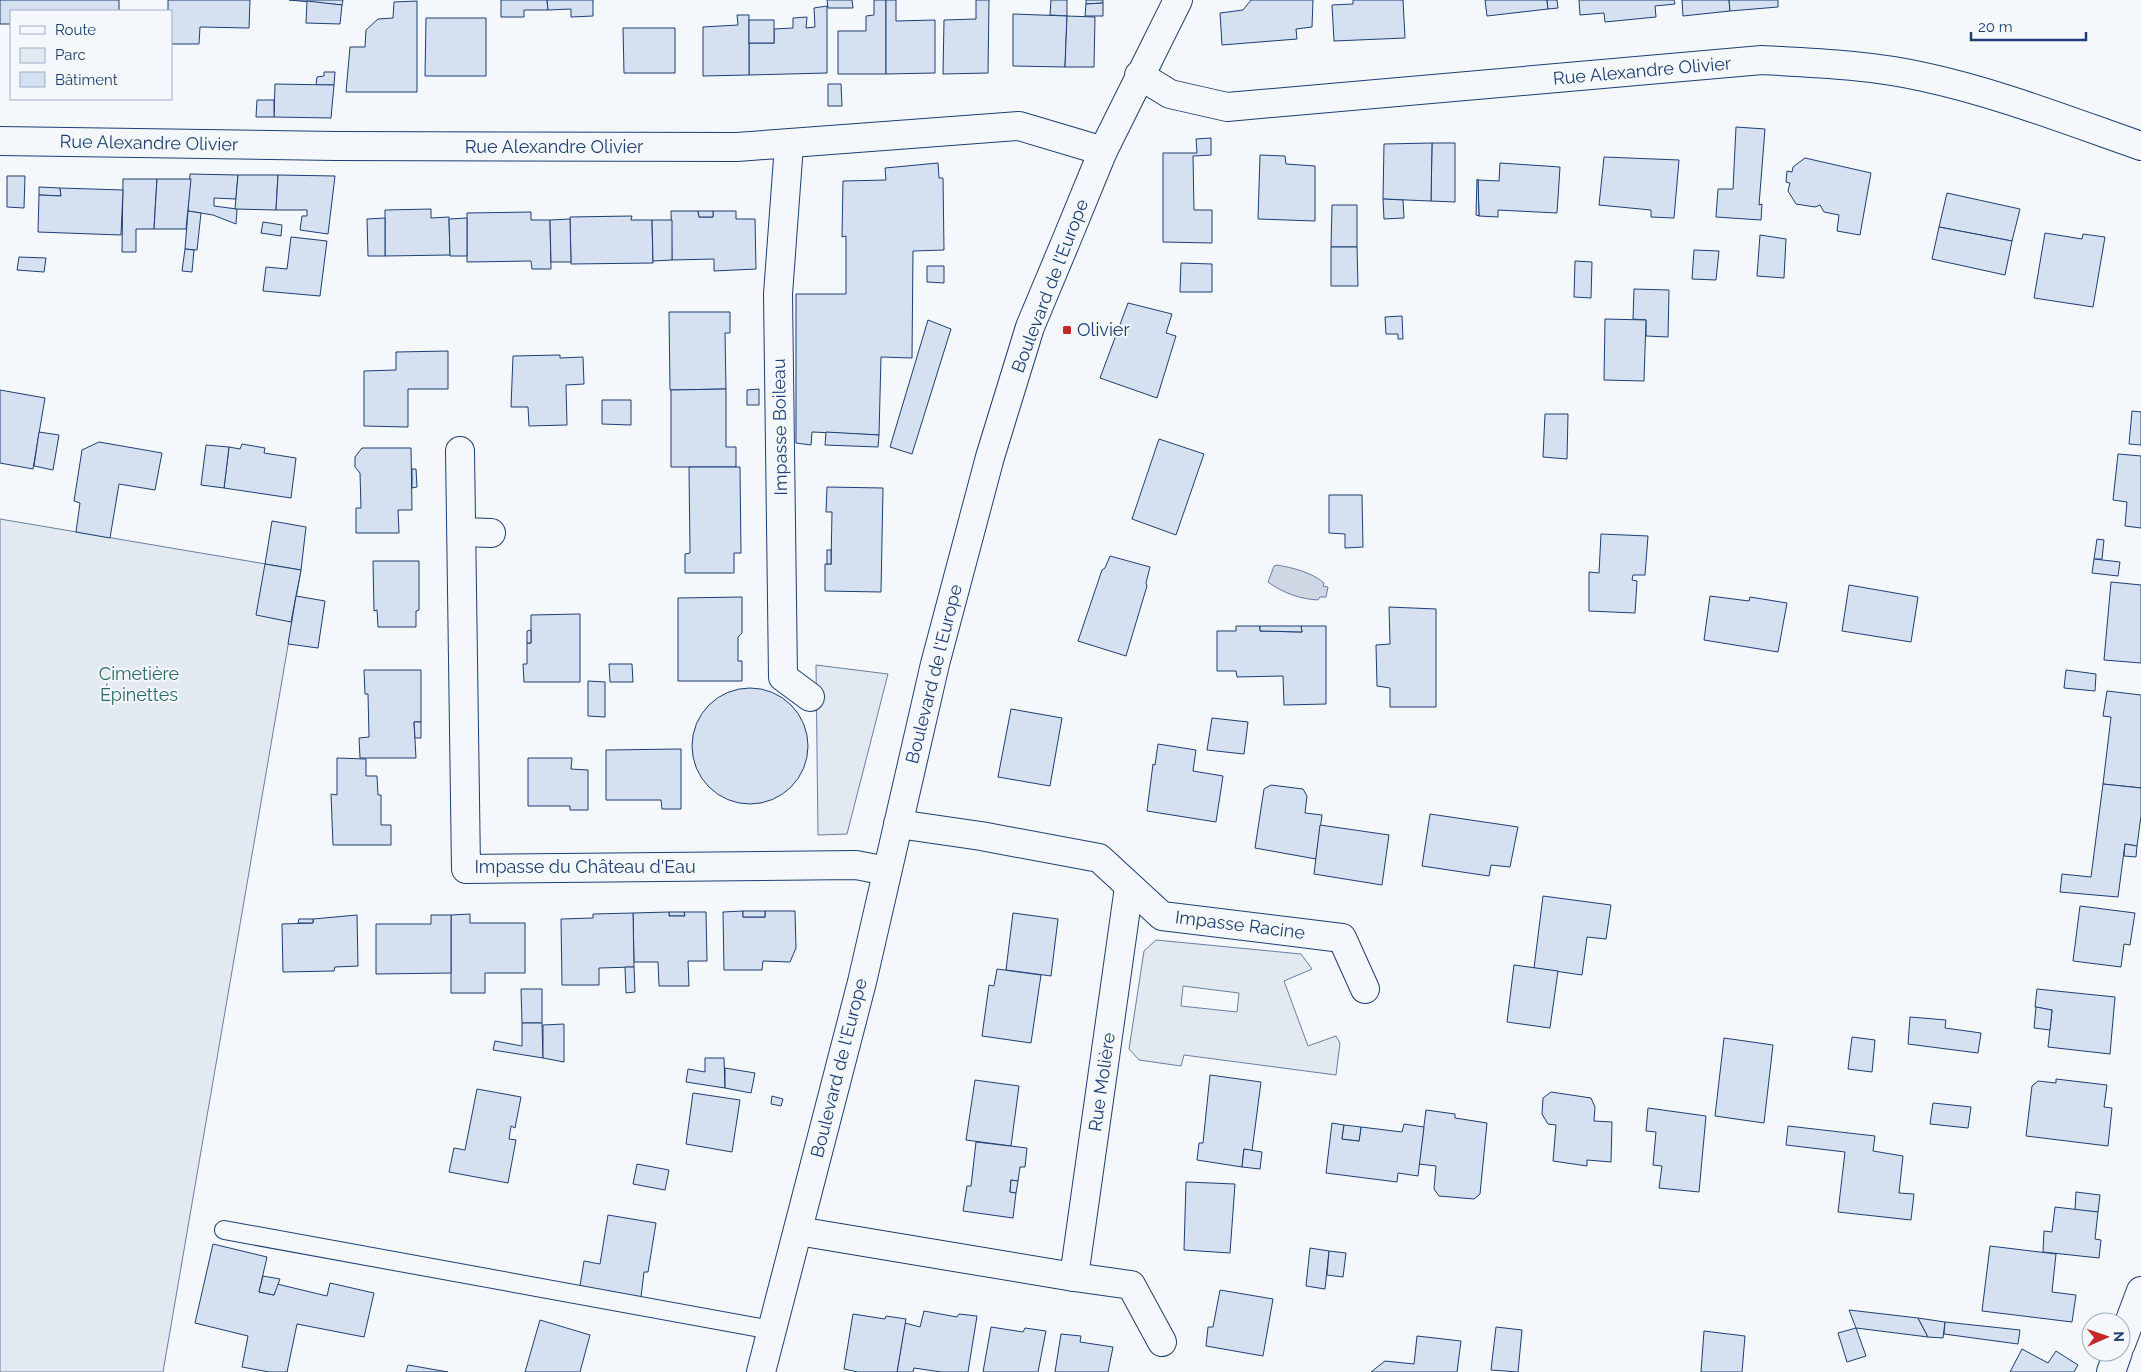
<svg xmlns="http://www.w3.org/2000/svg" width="2141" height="1372" font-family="Raleway,sans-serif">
<rect width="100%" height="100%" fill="#f4f7fb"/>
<!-- green -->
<g fill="#e3e9f0" stroke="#687fa3" fill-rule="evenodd">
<polygon points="0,519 301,570 163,1372 0,1372"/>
<polygon points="816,665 888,674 847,834 818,835"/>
<path d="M 1156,940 L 1301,954 L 1312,969 L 1284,981 L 1308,1046 L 1336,1036 L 1340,1043 L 1336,1075 L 1184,1055 L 1181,1066 L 1139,1060 L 1129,1049 L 1144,951 ZM 1183,986 L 1239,993 L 1237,1012 L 1181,1006 Z"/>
</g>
<!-- water -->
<path fill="#cfd7e4" stroke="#687fa3" d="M 1277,565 C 1294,568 1311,572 1324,583 L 1323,586 L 1328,587 L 1326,597 L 1320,597 L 1318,600 C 1300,599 1283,593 1268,582 L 1274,566 Z"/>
<!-- building -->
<g fill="#d5e0f0" stroke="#1d3f73">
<polygon points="0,0 119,0 119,11 11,11 11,24 0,24"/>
<polygon points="168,0 250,0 249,28 200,27 199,44 171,44 171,11 168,11"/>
<polygon points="289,0 343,0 342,5"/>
<polygon points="501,0 547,0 548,10 524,10 524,17 501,17"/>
<polygon points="547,0 593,0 593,16 571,17 571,9 548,10"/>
<polygon points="827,0 852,0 853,8 828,8"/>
<polygon points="874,0 886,0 886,74 838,74 838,31 866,31 866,16 874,15"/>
<polygon points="886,0 896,0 896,21 935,20 935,73 886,74"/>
<polygon points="976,0 989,0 988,73 943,74 944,20 976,19"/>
<polygon points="1051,0 1067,0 1067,16 1050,15"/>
<polygon points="1086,0 1103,0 1103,3 1086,4"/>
<polygon points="1251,0 1313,0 1312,27 1296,29 1297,39 1222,45 1220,13 1243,10"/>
<polygon points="1353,0 1403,0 1405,38 1334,41 1332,5 1353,4"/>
<polygon points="1485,0 1547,0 1548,9 1487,16"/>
<polygon points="1547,0 1557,0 1558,8 1548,9"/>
<polygon points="1579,0 1674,0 1675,4 1655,6 1656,17 1605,22 1604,13 1580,15"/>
<polygon points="1682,0 1729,0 1730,11 1683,16"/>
<polygon points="1729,0 1778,0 1778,7 1730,11"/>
<polygon points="307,1 342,5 340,24 306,23"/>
<polygon points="417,1 417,92 346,92 350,47 365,47 366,30 378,19 393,18 394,2"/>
<polygon points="1103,3 1103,16 1085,16 1086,4"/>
<polygon points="827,6 827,73 749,75 749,43 774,43 774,29 793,28 793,18 807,17 806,28 815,27 814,8"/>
<polygon points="1013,14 1067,16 1065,67 1013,66"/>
<polygon points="737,15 749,15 749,75 703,76 703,27 738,25"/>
<polygon points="1067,16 1095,17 1094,67 1065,67"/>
<polygon points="426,18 486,18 486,76 425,76"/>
<rect x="749" y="20" width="25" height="23"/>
<polygon points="623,28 675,28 675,73 624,73"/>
<polygon points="324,72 335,72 334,85 316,85 317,77 324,76"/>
<polygon points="275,84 334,85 331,118 274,117"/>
<polygon points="828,84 841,84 842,106 828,106"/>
<polygon points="257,100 274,100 274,117 256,117"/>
<polygon points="1736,127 1765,129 1759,205 1762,204 1761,220 1716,217 1718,189 1733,189"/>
<polygon points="1211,138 1211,155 1193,156 1194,210 1212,210 1212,243 1163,242 1163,153 1197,153 1196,139"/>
<polygon points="1432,143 1455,143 1455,202 1431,201"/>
<polygon points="1432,143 1431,201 1383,199 1384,144"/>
<polygon points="1260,155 1285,156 1286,164 1315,166 1315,221 1258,219"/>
<polygon points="1604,157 1679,160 1674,218 1651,217 1651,210 1599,205"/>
<polygon points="1805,158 1871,173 1860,235 1837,231 1839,215 1824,212 1820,205 1815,207 1796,204 1788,191 1790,183 1786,182 1787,171 1792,172 1793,167"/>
<polygon points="938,163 939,178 943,178 944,250 913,251 912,358 881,357 879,435 812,432 811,445 796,443 796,294 846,294 846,236 842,237 843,181 886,180 885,168"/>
<polygon points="1500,163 1560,167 1557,213 1498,210 1498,217 1479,216 1478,180 1499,181"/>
<polygon points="190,174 238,175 236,199 214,198 214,206 237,209 236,224 213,215 188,211"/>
<polygon points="238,175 278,175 276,210 235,209"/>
<polygon points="278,175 335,176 328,234 300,230 302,216 307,216 307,210 276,210"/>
<polygon points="7,176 25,176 24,208 7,207"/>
<polygon points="123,179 157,179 154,229 136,229 136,252 122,252"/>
<polygon points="157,179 191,179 186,229 154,229"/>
<polygon points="1477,179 1478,180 1479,216 1476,215"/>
<polygon points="39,187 60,188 61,196 39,195"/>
<polygon points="60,188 123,190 121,235 38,232 39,195 61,196"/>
<polygon points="1947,193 2020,209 2012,241 1939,227"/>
<polygon points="1383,199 1403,200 1404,218 1384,219"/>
<polygon points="1332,205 1357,205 1357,247 1331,247"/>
<polygon points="431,209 431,218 449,217 450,255 385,256 385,210"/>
<polygon points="188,211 201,213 197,250 185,249"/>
<polygon points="671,211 698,211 699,217 713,217 713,211 736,211 736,219 755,219 756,269 714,271 714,259 672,260"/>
<polygon points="698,211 713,211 713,217 699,217"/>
<polygon points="531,212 531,220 550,220 551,269 532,269 531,261 467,262 467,213"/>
<polygon points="632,216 631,220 652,220 653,263 571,264 570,217"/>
<polygon points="385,218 385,256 368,256 367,219"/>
<polygon points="467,218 467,256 450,256 449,219"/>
<polygon points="570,219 571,262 551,262 550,220"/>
<polygon points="652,220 672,220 672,260 653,261"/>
<polygon points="263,222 282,225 281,236 261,233"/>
<polygon points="1939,227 2012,241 2005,275 1932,259"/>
<polygon points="2045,233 2082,239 2083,234 2105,237 2093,307 2034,298"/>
<polygon points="1760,235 1786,239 1784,278 1757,276"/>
<polygon points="291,237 327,241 320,296 263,291 266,267 287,269"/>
<polygon points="1331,247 1357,247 1358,286 1331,286"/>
<polygon points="185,249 194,250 192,272 182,271"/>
<polygon points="1694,250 1719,251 1716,280 1692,279"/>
<polygon points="19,257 46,258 44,272 17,270"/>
<polygon points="1575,261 1592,262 1591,298 1574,297"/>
<polygon points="1181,263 1212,264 1212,292 1180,292"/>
<polygon points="927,266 944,266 944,283 927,282"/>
<polygon points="1634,289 1669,290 1668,337 1646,336 1646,320 1633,319"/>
<polygon points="1128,303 1172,314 1166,333 1176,336 1157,398 1100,378"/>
<polygon points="669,312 730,312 730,333 725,333 726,389 670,390"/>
<polygon points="1402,316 1403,339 1398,339 1398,334 1386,334 1385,317"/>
<polygon points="1605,319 1646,320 1644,381 1604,380"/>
<polygon points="928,320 951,329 912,454 890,447"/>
<polygon points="448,351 448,389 408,389 408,427 364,426 364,371 396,370 396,352"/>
<polygon points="560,355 560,358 583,357 584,384 566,385 567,425 529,426 528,407 511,407 513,356"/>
<polygon points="726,389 726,447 736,447 736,467 671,467 671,390"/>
<polygon points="759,389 759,405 747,405 747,390"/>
<polygon points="0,390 45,398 33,469 0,463"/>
<polygon points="602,400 631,400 631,425 602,424"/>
<polygon points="2132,411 2141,412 2141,445 2129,444"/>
<polygon points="1545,414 1568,414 1567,459 1543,457"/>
<polygon points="39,432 59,435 53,470 34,466"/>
<polygon points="826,432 879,435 878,447 825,445"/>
<polygon points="1159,439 1204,454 1176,535 1132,519"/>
<polygon points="99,442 162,453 155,490 119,484 110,538 76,532 80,503 74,501 82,450"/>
<polygon points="242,444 265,448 264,453 296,458 291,498 224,488 229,447 240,449"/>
<polygon points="206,445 229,447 224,488 201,485"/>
<polygon points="362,448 411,448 412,510 398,510 399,533 356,533 356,508 361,508 360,473 355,467 355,457"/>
<polygon points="2118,454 2141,456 2141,528 2125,526 2127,502 2113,500"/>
<polygon points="689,467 740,467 741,553 734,553 734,573 685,573 685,554 690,553"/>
<polygon points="412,469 416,469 417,487 412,488"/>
<polygon points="827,487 883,488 881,592 825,591 825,564 831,564 832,512 826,512"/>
<polygon points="1329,495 1362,495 1363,547 1345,548 1345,534 1329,533"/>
<polygon points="272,521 306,527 301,570 265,564"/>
<polygon points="1601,534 1648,536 1645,575 1633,575 1632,580 1637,581 1635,613 1589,611 1589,572 1599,573"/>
<polygon points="2097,539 2104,540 2102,559 2094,559"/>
<rect x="827" y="550" width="4" height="14"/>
<polygon points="1110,556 1150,567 1146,583 1147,586 1126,656 1078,641 1102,570 1105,568"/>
<polygon points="2094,559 2120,562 2118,576 2092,573"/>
<polygon points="373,561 419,561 419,610 416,611 416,627 378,627 377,610 374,611"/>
<polygon points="265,564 301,570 291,622 256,615"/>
<polygon points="2111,582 2141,585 2141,663 2104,660"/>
<polygon points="1849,585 1918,597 1911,642 1842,631"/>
<polygon points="296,596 325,601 318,648 288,644"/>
<polygon points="1710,596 1749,601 1750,597 1787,603 1778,652 1704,640"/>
<polygon points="742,597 742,633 738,637 738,661 742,661 742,681 678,681 678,598"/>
<polygon points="1389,607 1436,609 1436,707 1390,707 1390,688 1377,686 1376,645 1390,644"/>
<polygon points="580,614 580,682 524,682 523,664 527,664 527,643 531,643 531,615"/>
<polygon points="1236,626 1260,626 1260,631 1302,632 1301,626 1326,626 1326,704 1284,705 1283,676 1237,677 1236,671 1217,671 1217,631 1236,631"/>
<polygon points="1260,626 1301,626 1302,632 1260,631"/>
<polygon points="531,630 531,643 527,643 527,631"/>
<polygon points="609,664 632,664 633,682 610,682"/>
<polygon points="364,670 421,670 421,722 414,722 416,758 360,758 359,738 369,737 368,694 365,694"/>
<polygon points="2066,670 2096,674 2095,691 2064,688"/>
<polygon points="588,681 605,682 605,717 588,716"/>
<circle cx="750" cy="746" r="58"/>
<polygon points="2107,691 2141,695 2141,788 2103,784 2111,717 2103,716"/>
<polygon points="1011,709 1062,718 1050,786 998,777"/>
<polygon points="1212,718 1248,722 1244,754 1207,750"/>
<polygon points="414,722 421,722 421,738 415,738"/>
<polygon points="1158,744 1196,750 1193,771 1223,776 1216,822 1147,811 1153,764 1155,765"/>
<polygon points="681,749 681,809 662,809 661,800 606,800 606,750"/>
<polygon points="337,758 366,759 366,776 377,776 378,795 381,795 381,825 391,825 391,845 333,845 331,794 337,795"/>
<polygon points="528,758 572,758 571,769 588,770 588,810 570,810 570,806 528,806"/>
<polygon points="2103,784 2141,788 2141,816 2137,846 2125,844 2118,897 2060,892 2062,874 2091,877"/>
<polygon points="1271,785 1303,789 1307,796 1305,813 1322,815 1316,859 1255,848 1264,789"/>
<polygon points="1430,814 1518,827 1510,867 1491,865 1489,876 1422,866"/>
<polygon points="1320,825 1389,835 1382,885 1314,874"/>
<polygon points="2125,844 2137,846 2136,857 2124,856"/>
<polygon points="1543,896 1611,905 1606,939 1587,937 1582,975 1534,968"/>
<polygon points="2080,906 2135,913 2130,945 2124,944 2121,967 2073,961"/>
<polygon points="743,911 743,917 765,917 765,911 795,911 796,948 790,962 763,961 762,970 724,970 723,912"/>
<rect x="743" y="911" width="22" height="6"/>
<polygon points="669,912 684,912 685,916 669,916"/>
<polygon points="669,912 669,916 685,916 684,912 706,912 707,961 688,961 689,986 659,986 658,962 634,962 633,913"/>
<polygon points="633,913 634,967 599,968 599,985 562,985 561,919 593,918 593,914"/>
<polygon points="1013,913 1058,919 1051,976 1006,970"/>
<polygon points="470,914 470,923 525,923 525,973 485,973 485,993 451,993 451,915"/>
<polygon points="357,915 358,966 335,967 334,971 283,972 282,924 313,923 313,919"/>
<polygon points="431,915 451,915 451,973 376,974 376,924 431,924"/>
<polygon points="299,919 313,919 313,923 298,923"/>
<polygon points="1514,965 1558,971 1550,1028 1507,1022"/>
<polygon points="625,967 634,967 635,992 626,993"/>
<polygon points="997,969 1041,975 1031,1043 982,1036 989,985 994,986"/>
<polygon points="521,989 542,989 542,1023 522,1023"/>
<polygon points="2037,989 2115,997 2110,1054 2048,1047 2052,1010 2035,1007"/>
<polygon points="2036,1007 2052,1010 2050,1030 2034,1028"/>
<polygon points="1910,1017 1946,1020 1945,1028 1981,1033 1978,1053 1908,1044"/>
<polygon points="522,1023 542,1023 543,1058 493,1050 495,1041 522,1046"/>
<polygon points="564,1024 564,1062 543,1058 543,1025"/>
<polygon points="1852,1037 1875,1040 1872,1072 1848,1069"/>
<polygon points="1724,1038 1773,1045 1764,1123 1715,1116"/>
<polygon points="705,1058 724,1058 725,1088 686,1082 688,1069 705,1072"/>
<polygon points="725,1068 755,1073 751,1093 725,1088"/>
<polygon points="1210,1075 1261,1082 1252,1151 1244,1149 1242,1167 1197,1160 1199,1143 1203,1143"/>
<polygon points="2056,1079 2107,1085 2104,1107 2112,1108 2108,1146 2026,1136 2032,1086 2038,1081 2056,1083"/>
<polygon points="975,1080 1019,1086 1011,1146 966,1140"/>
<polygon points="477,1089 521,1097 515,1128 511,1126 509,1139 516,1140 508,1183 449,1172 454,1148 465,1150"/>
<polygon points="1551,1092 1591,1098 1595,1107 1594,1121 1612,1122 1611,1162 1587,1160 1587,1166 1553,1161 1556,1125 1548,1124 1542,1114 1543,1098"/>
<polygon points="693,1093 740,1100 732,1152 686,1144"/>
<polygon points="772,1096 783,1099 781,1106 771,1104"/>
<polygon points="1933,1103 1971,1107 1968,1128 1930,1124"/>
<polygon points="1648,1108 1706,1116 1699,1192 1659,1188 1662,1166 1653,1165 1656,1132 1646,1131"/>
<polygon points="1426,1110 1455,1114 1455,1118 1487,1123 1480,1194 1474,1199 1439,1196 1434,1189 1436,1166 1419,1164"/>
<polygon points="1332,1123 1344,1125 1342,1139 1359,1141 1361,1127 1402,1132 1404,1124 1424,1127 1418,1176 1398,1173 1397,1182 1326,1173"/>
<polygon points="1344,1125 1361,1127 1359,1141 1342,1139"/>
<polygon points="1788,1126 1875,1136 1873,1151 1903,1156 1899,1193 1914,1194 1911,1220 1838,1212 1845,1152 1786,1145"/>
<polygon points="976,1142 1027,1148 1025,1167 1020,1167 1018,1181 1011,1180 1010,1192 1016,1193 1013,1218 963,1211 967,1186 971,1186"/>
<polygon points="1244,1149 1262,1152 1260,1169 1242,1167"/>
<polygon points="637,1164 669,1170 665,1190 633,1184"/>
<polygon points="1011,1180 1018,1181 1016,1193 1010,1192"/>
<polygon points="1186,1182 1235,1184 1230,1253 1184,1250"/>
<polygon points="2076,1192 2100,1195 2098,1212 2075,1210"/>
<polygon points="2055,1207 2098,1212 2095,1239 2101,1240 2099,1258 2043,1252 2044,1231 2052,1232"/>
<polygon points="608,1215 656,1223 648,1272 644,1272 641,1297 580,1286 584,1261 600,1264"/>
<polygon points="213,1244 267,1257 259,1292 274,1295 277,1284 327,1296 330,1283 374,1293 364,1337 297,1324 287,1372 269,1372 242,1367 248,1336 195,1323"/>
<polygon points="1990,1246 2056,1254 2052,1292 2076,1295 2072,1322 1982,1311"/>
<polygon points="1310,1248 1329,1251 1325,1289 1306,1286"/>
<polygon points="1329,1251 1346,1253 1343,1277 1327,1275"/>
<polygon points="263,1276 280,1279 274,1295 259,1292"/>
<polygon points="1220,1290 1273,1299 1263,1356 1206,1346 1208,1327 1213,1327"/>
<polygon points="1849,1310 1918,1318 1928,1337 1856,1328"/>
<polygon points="924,1311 957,1317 959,1314 977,1316 968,1372 941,1372 914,1368 913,1372 897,1372 905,1323 920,1327"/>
<polygon points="853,1314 885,1319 886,1316 906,1319 897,1372 858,1372 844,1369"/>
<polygon points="1918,1318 1945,1322 1943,1338 1928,1337"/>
<polygon points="540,1320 590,1335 580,1372 525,1372"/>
<polygon points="1945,1322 2020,1330 2018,1344 1944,1334"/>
<polygon points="991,1327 1023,1332 1025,1328 1046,1331 1038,1372 983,1372"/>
<polygon points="1496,1327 1522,1330 1518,1372 1491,1370"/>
<polygon points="1856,1328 1866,1356 1847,1362 1838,1333"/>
<polygon points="1704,1331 1745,1336 1742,1372 1701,1372"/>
<polygon points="1061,1334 1081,1336 1080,1342 1113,1347 1108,1372 1055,1372"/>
<polygon points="1417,1336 1461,1341 1457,1372 1371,1372 1385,1361 1414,1364"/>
<polygon points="2022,1349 2048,1363 2056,1351 2078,1365 2074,1372 2010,1372"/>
<polygon points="408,1365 448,1372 406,1372"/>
</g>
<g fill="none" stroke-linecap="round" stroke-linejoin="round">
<defs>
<polyline id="service" points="224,1230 772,1330"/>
<g id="minor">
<polyline points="789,145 778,294 783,677 810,697"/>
<polyline points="460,451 466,869 856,865 887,871"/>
<polyline points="462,532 491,533"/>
<polyline points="898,824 981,836 1099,858 1162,916 1342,938 1365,989"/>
<polyline points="798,1231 1074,1277 1129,887"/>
<polyline points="1074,1277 1131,1285 1162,1342"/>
<polyline points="2121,1344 2141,1291"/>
<polyline points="2111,1372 2118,1352"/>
</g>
<g id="tertiary">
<path d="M 1139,75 L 1170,94 L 1227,107 L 1762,60 C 1817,63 1871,65 1924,77 C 1998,93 2069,121 2141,146"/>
<polyline points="0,141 335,146 737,147 1019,126 1103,151"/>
<polyline points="761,1372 862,982 935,664 990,457 1030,327 1066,241 1103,151 1178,0"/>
</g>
</defs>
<!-- service casing -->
<use href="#service" stroke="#1d3f73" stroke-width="20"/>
<!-- minor casing -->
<use href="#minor" stroke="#1d3f73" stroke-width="30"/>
<!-- tertiary casing -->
<use href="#tertiary" stroke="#1d3f73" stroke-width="30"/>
<!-- service -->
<use href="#service" stroke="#f4f7fb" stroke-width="18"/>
<!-- minor -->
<use href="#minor" stroke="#f4f7fb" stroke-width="28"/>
<!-- tertiary -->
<use href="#tertiary" stroke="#f4f7fb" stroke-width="28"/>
</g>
<!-- markers -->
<rect fill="#c62828" stroke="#f4f7fb" stroke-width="2" x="1062" y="325" width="10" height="10" rx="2.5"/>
<g text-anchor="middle" stroke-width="4" stroke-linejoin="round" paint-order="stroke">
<!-- street labels -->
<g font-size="18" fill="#1d3f73" stroke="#f4f7fb">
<text transform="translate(1642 71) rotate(-5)" y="6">Rue Alexandre Olivier</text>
<text transform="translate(149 143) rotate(1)" y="6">Rue Alexandre Olivier</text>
<text x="554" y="153">Rue Alexandre Olivier</text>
<text transform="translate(1050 286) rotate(-69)" y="6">Boulevard de l'Europe</text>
<text transform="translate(780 427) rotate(-91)" y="6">Impasse Boileau</text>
<text transform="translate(934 674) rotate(-76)" y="6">Boulevard de l'Europe</text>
<text x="585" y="873">Impasse du Château d'Eau</text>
<text transform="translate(1240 925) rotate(7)" y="6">Impasse Racine</text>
<text transform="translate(839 1068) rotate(-76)" y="6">Boulevard de l'Europe</text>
<text transform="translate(1102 1082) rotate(-82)" y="6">Rue Molière</text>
</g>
<!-- poi labels -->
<g font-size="18" fill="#1d3f73" stroke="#f4f7fb" text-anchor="start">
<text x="1077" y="336">Olivier</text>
</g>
<!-- park labels -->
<g font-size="18" fill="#2c6c60" stroke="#f4f7fb">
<text x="139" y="680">Cimetière<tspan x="139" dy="21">Épinettes</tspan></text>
</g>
</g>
<!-- legend -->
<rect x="10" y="10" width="162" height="90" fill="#f4f7fb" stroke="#9eadc5"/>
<rect x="20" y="26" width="25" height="8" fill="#f4f7fb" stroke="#9eadc5"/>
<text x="55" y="35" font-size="15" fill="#1d3f73">Route</text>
<rect x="20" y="48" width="25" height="15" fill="#e3e9f0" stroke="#9eadc5"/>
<text x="55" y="60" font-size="15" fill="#1d3f73">Parc</text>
<rect x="20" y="72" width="25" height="15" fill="#d5e0f0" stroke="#9eadc5"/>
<text x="55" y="85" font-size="15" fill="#1d3f73">Bâtiment</text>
<!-- north arrow -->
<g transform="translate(2106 1337) rotate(88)"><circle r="24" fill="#f4f7fb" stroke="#9eadc5"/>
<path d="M0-4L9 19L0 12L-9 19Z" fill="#c62828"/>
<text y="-8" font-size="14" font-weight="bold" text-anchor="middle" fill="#1d3f73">N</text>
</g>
<!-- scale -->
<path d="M1971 32v8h115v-8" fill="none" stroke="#1d3f73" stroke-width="2.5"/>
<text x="1978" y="32" font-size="15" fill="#1d3f73" stroke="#f4f7fb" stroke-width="4" paint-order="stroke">20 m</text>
</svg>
